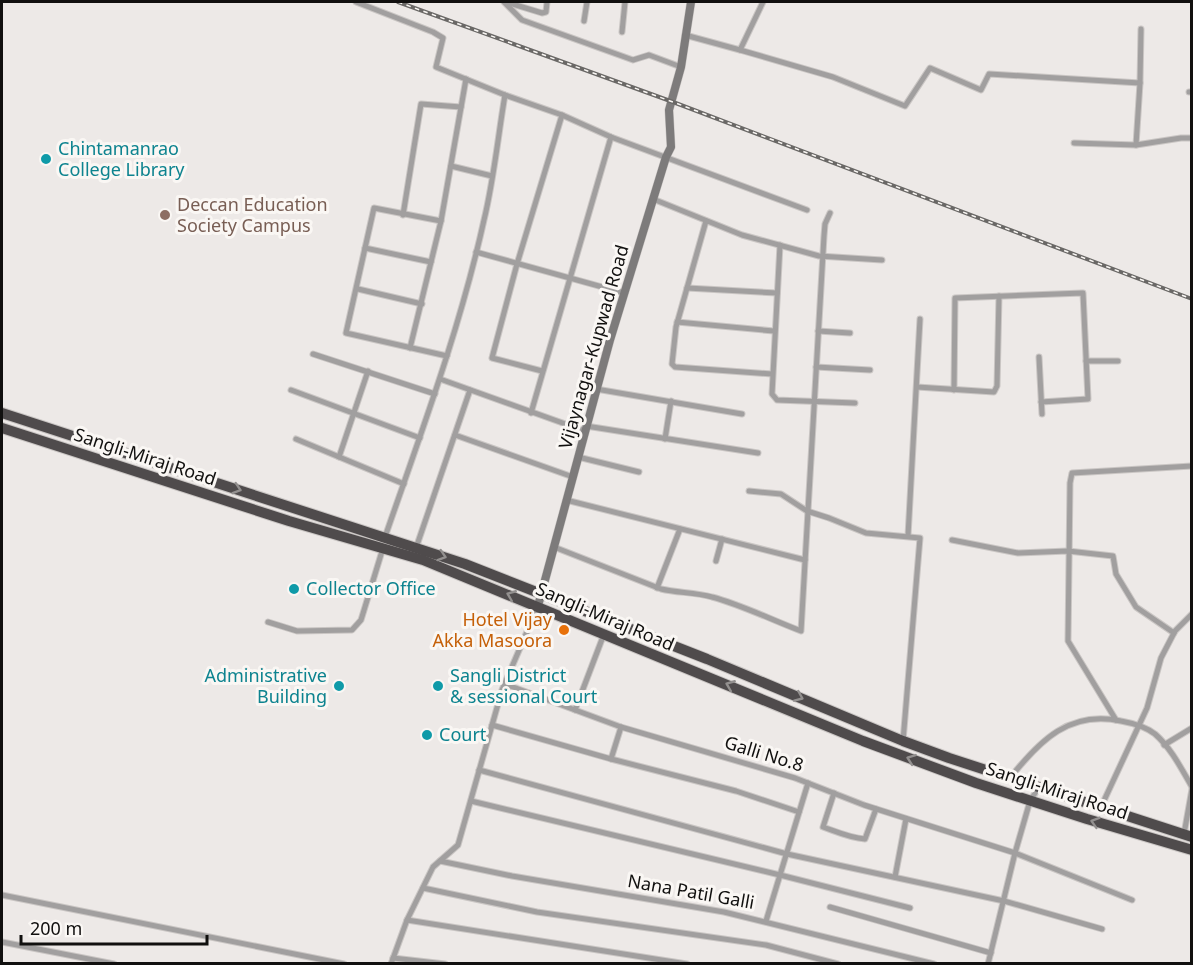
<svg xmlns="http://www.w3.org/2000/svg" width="1193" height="965" font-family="'Noto Sans',sans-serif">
<rect width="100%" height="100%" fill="#ede9e7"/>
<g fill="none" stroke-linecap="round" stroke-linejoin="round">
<defs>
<g id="street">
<polyline points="356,2 433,32 443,38 436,67 505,95 562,115 611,137 807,210"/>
<polyline points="504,2 522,20 633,60 649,55 681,67"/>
<polyline points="506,2 542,13 546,12 547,2"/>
<polyline points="584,21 587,2"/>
<polyline points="622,32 625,2"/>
<polyline points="685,35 740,50 763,2"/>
<polyline points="740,50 833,77 905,106 930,68 981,90 989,74 1140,83 1141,29"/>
<polyline points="1189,92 1192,92"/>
<polyline points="1074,143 1136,145 1181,138 1192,138"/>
<polyline points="1136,145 1140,83"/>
<polyline points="451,166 492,176"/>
<polyline points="653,199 742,235 819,256 882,260"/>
<polyline points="403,215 421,104 461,107"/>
<polyline points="706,221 676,327 672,364 675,367 772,374"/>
<polyline points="780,245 772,394 777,400 855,403"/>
<polyline points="365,248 431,262"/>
<polyline points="476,252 624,293"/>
<polyline points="687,288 777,293"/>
<polyline points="358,289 422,304"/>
<polyline points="677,322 774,331"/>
<polyline points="818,331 850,333"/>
<polyline points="410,348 441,221"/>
<polyline points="313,354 435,394"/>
<polyline points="447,356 346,333 374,208 441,221 466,79"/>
<polyline points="1039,357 1042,414"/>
<polyline points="1086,361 1118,361"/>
<polyline points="816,367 870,370"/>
<polyline points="542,371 492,358 517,264 562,115"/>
<polyline points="440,379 585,431"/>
<polyline points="917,387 994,392 997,386 999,296"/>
<polyline points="596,389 742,414"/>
<polyline points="291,390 420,438"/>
<polyline points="954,390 955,298 1083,293 1088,399 1041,402"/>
<polyline points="531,413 611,137"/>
<polyline points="586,426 758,453"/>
<polyline points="455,435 573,477"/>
<polyline points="296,439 404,484"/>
<polyline points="665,439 671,401"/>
<polyline points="339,457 368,371"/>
<polyline points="578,457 639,472"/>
<polyline points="749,491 781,494 807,511 829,518 866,533 920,538 903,741"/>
<polyline points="566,500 805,560"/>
<polyline points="908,536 920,319"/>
<path d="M 385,537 C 421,433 460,329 484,220 C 494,179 498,136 505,95"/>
<polyline points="952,540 1018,553 1068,551 1113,556 1116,574 1136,607 1174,633"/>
<path d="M 554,547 L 661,589 C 678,593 695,592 712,597 C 742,605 772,620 801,631 L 824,236 L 825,224 L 830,213"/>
<polyline points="416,548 470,390"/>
<polyline points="716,561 722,539"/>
<polyline points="657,588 680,529"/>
<polyline points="268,622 297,631 352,630 361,620 383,548"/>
<polyline points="505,684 621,727 795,778 864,805 1015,853 1132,900"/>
<polyline points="575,710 604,634"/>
<polyline points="1116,720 1068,641 1070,483 1072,473 1192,466"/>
<polyline points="492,725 611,759 621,727"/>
<polyline points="1164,745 1192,728"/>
<polyline points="611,759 736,791 799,812"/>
<polyline points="479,770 787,854 1004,901 1102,929"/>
<path d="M 1010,778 C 1040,740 1070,710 1121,721 C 1132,723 1146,727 1155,734 C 1171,748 1181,768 1192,787"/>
<path d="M 834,793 L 823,827 C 837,832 850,838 865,839 L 876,809"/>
<polyline points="471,801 780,875 910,908"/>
<polyline points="1101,807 1147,708 1161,658 1175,631 1192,614"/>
<polyline points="1184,834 1192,789"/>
<polyline points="440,861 512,876 724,912 934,964"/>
<polyline points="895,877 906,819"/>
<polyline points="423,888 537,912 766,945 838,964"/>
<polyline points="2,895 344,964"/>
<polyline points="830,907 991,953"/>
<polyline points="407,920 687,964"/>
<polyline points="766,921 808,783"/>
<polyline points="2,942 114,964"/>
<polyline points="393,958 445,964"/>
<polyline points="391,964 407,920 433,867 458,845 502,690 538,606"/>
<polyline points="988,964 1015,853 1030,801 1039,787"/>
</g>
<polyline id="secondary" points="538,606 610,340 666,157 671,147 669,110 681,67 691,2"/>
<g id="highway">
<polyline points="2,413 465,564 707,659 903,741 949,758 1192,837"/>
<polyline points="2,428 289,521 423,560 863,741 976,783 1087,819 1192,850"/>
</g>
</defs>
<!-- street casing -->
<use href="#street" stroke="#cac6c4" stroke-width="7"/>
<!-- secondary casing -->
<use href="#secondary" stroke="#cac6c4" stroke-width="9"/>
<!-- highway casing -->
<use href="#highway" stroke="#cac6c4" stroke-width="12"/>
<!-- street -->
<use href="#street" stroke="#a19f9f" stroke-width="5"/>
<!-- secondary -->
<use href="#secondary" stroke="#7d7b7b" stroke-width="8"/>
<!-- highway -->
<use href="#highway" stroke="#4f4b4c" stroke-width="10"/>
<defs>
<polyline id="rail" points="398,2 673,102 1192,299"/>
</defs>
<!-- rail casing -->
<use href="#rail" stroke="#6a6866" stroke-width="4"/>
<!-- rail -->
<use href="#rail" stroke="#faf7f4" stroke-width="1.5" stroke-dasharray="4.5" stroke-linecap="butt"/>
</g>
<!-- one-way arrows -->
<defs><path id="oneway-chevron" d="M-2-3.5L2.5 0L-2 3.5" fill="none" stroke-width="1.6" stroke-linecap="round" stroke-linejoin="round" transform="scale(1.5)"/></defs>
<g stroke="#93908f">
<use href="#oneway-chevron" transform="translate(237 489) rotate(18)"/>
<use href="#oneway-chevron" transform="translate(442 556) rotate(18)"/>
<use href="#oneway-chevron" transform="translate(511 595) rotate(-158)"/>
<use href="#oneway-chevron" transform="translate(730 685) rotate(-158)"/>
<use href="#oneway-chevron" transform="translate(799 697) rotate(23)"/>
<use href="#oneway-chevron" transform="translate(911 759) rotate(-160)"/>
<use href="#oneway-chevron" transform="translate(1095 822) rotate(-163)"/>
</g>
<!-- markers -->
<g fill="#0f9aa8" stroke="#faf7f4" stroke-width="2">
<circle cx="46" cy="159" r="6"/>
<circle cx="294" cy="589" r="6"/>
<circle cx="339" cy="686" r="6"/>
<circle cx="438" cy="686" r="6"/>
<circle cx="427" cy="735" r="6"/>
</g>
<circle fill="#8d6e63" stroke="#faf7f4" stroke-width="2" cx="165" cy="215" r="6"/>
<circle fill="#e8710a" stroke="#faf7f4" stroke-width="2" cx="564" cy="630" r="6"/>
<g text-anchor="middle" stroke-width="6" stroke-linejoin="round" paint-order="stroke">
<!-- culture labels -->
<g font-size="18" fill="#0d838f" stroke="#faf7f4" text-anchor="start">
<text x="58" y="155">Chintamanrao<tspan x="58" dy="21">College Library</tspan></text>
<text x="306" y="595">Collector Office</text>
<text x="327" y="682" text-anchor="end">Administrative<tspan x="327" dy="21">Building</tspan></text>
<text x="450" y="682">Sangli District<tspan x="450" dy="21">&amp; sessional Court</tspan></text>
<text x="439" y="741">Court</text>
</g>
<!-- education labels -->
<g font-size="18" fill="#785e54" stroke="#faf7f4" text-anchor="start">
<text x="177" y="211">Deccan Education<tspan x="177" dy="21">Society Campus</tspan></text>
</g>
<!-- street labels -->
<g font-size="18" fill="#11100f" stroke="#faf7f4">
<text transform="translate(594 347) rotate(-74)" y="6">Vijaynagar-Kupwad Road</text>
<text transform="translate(145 457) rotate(18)" y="6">Sangli-Miraj Road</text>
<text transform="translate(605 617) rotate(23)" y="6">Sangli-Miraj Road</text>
<text transform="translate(764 754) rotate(17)" y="6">Galli No.8</text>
<text transform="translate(1057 791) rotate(18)" y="6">Sangli-Miraj Road</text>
<text transform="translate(691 892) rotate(10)" y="6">Nana Patil Galli</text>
</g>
<!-- food labels -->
<g font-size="18" fill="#c56008" stroke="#faf7f4" text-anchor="end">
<text x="552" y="626">Hotel Vijay<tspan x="552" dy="21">Akka Masoora</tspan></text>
</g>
</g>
<!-- border -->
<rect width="1193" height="965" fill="none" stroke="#11100f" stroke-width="6"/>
<!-- scale -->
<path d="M21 935v9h186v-9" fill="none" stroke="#11100f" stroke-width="3"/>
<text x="30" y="935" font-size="18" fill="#11100f" stroke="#faf7f4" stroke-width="4.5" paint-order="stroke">200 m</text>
</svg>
